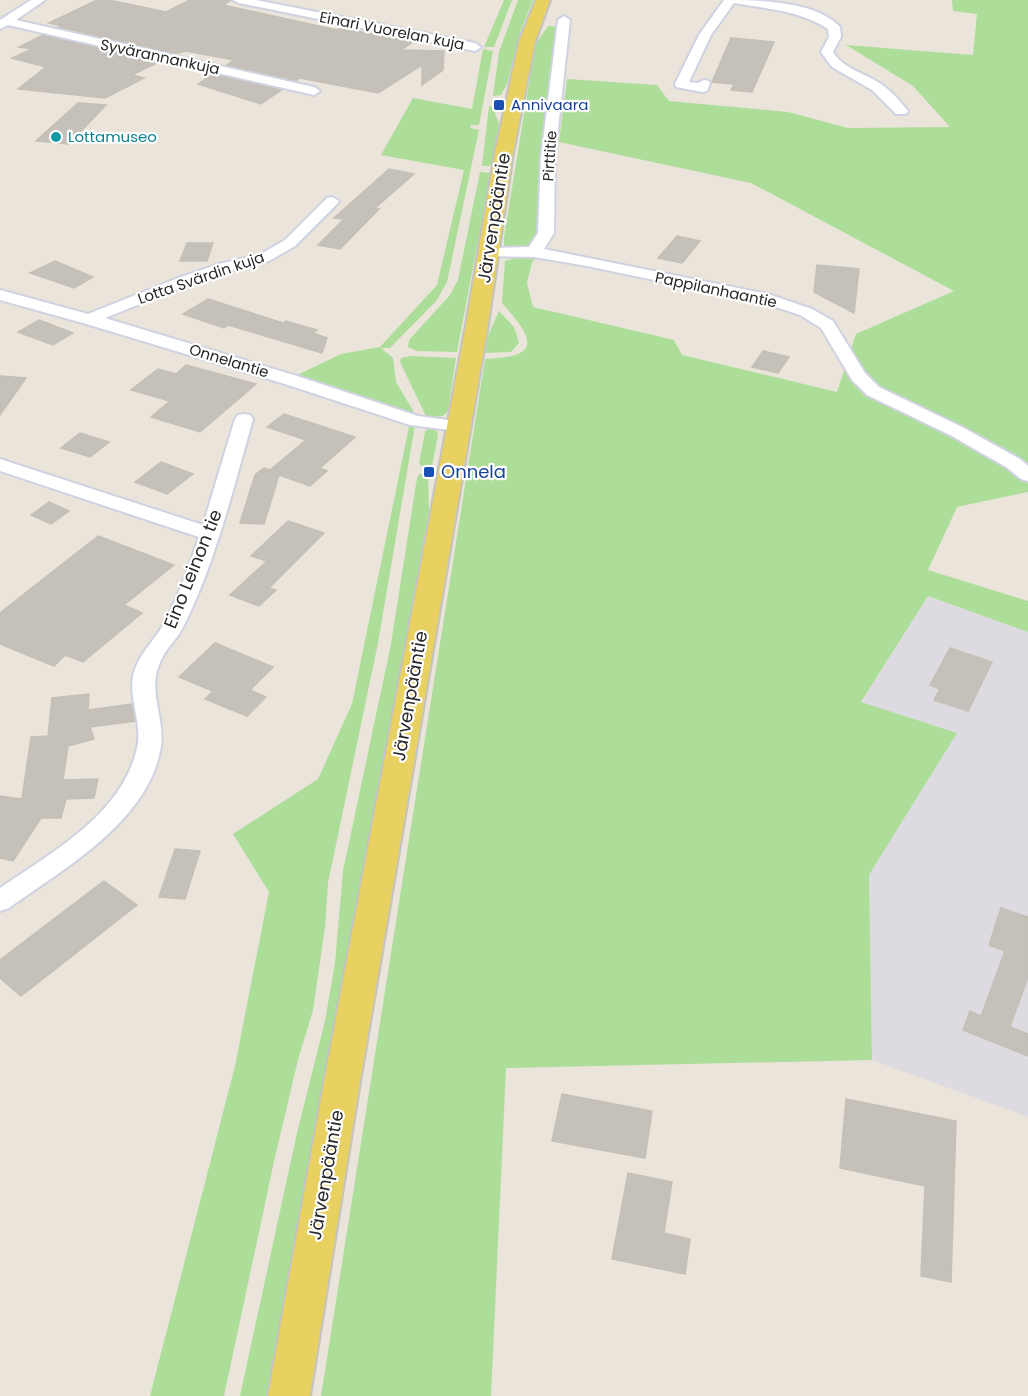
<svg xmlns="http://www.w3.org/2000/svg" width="1028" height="1396" font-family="Poppins,sans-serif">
<rect width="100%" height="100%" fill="#eae4da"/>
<!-- industrial -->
<polygon fill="#dddae2" points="928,596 1028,632 1028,1117 872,1060 869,875 957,733 861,703"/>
<!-- green -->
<g fill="#acde99">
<polygon points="504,0 512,0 494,47 484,47"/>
<polygon points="518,0 533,0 520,33 507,84 501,95 493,96 499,52"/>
<path d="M 952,0 L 1028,0 L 1028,492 L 957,507 L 928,570 L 1028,601 L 1028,632 L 928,596 L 861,702 L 957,733 L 869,875 L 872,1060 L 506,1068 L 491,1396 L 321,1396 L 485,359 C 543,357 534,339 502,303 L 505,261 L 523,256 L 539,256 L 532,262 L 527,283 L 533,307 L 674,340 L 682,355 L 837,392 L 856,334 L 954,291 L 751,183 L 559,142 L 567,79 L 657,85 L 669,101 L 788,112 L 848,128 L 950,127 L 913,86 L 846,45 L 973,55 L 977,14 L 953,11 Z"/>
<polygon points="548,26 558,27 538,239 531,248 509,249 504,246 504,237 533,59 537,42"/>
<polygon points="483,49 493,51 479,125 470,125 471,128 479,130 447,282 437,300 390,348 381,348 393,358 396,382 415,414 412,415 349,392 293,377 341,354 380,347 437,285 464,170 381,155 413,98 472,109"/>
<polygon points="489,106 496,107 495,114 499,123 492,166 482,166"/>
<polygon points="480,172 491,173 457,352 417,351 408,347 409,340 450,295 458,280"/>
<polygon points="499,311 514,327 519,343 511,352 485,353 489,333"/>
<polygon points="411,356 456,358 448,411 443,416 427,418 400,362 401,358"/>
<polygon points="410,422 415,425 378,643 328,883 325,927 313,1010 298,1060 275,1157 224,1396 150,1396 235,1066 269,892 233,834 318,779 352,704"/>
<polygon points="428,428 437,431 438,435 432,466 421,466 419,463 425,432"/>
<polygon points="423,473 428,474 429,511 278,1335 266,1396 240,1396 297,1133 325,1021 335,963 343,871 391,644 416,484 418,475"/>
</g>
<!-- building -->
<g fill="#c5c0ba" stroke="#c4c0b4" stroke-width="1.5">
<polygon points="97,0 109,0 166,12 190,0 231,0 223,5 337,30 341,28 413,42 401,50 444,51 443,70 422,85 422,65 378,93 300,78 295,81 227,65 234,60 186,51 175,54 59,27 62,26 49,23"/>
<polygon points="43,35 159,62 132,75 144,78 105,98 18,89 46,67 12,58 32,49 19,47"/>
<polygon points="731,38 774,42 752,92 731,90 734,84 712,82"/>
<polygon points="213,74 281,90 261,104 198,84"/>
<polygon points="78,103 106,105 69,144 36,141"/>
<polygon points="389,169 414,174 374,209 379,209 340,249 318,245 344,219 334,218"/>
<polygon points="677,236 700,241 682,263 658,258"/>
<polygon points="187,243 213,243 207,261 180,261"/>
<polygon points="55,261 93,277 74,288 30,273"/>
<polygon points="817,265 859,269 854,313 814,292"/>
<polygon points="208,299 283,323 286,321 317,330 313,333 327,338 322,353 228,325 224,328 183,314"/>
<polygon points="39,320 73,333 53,345 18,332"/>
<polygon points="763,351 789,357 778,373 752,367"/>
<polygon points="186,365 256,384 200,432 151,417 170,401 131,390 158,369 176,374"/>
<polygon points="0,376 26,378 0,415"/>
<polygon points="284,414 355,437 320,468 327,471 310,486 279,475 264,524 240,523 255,475 264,468 270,470 306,440 267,427"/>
<polygon points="80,433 109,442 90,457 61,448"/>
<polygon points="161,462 193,474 167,494 135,482"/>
<polygon points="49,502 69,511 51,524 31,515"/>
<polygon points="288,521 324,533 269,588 276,590 259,606 230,595 267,561 251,556"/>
<polygon points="98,536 174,565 124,605 142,613 83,662 65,655 54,666 0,644 0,613"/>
<polygon points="215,643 273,667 250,690 266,697 247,716 205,699 213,691 179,677"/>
<polygon points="950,648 992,662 968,711 934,700 940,689 930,685"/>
<polygon points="89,694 88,710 132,704 135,721 90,727 94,739 68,746 63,780 98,779 94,798 66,799 61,818 41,818 13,861 0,858 0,796 22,799 31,737 48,736 52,698"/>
<polygon points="175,849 200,851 185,899 159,897"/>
<polygon points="104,881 137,905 21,996 0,978 0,960"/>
<polygon points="1001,908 1028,917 1028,977 1010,1027 1028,1034 1028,1056 963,1030 970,1011 981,1016 1005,951 989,945"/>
<polygon points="562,1094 652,1111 645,1158 552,1141"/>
<polygon points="846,1099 956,1121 951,1282 921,1276 925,1186 840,1168"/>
<polygon points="628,1173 672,1182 664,1233 690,1239 685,1274 612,1259"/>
</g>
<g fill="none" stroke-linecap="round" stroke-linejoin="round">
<defs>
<g id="minor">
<polygon points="31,0 45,0 16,20 314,87 320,91 314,95 8,25 0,29 0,20"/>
<polygon points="233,0 256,0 475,43 481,47 475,51 239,3"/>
<path d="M 724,0 C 758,0 816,1 840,27 L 841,37 L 833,52 C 843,68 861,72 876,81 C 889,88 899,100 908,111 L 906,114 L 896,114 L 872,90 L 832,67 L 821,52 L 829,37 L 828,29 C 799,10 767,9 734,3 L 711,35 L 689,82 L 698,83 L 704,80 L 709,81 L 710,84 L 707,91 L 702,92 L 676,87 L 675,84 L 699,35 Z"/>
<polygon points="564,16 570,20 555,157 554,233 544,249 768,294 812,309 833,321 865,373 879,387 962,427 1020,459 1028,466 1028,481 1021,479 1006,467 950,435 867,395 852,380 821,328 800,315 764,303 587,266 534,257 484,256 481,253 489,248 529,247 538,233 541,157 558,20"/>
<polygon points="332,197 339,201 337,204 295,246 269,261 230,271 190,284 105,318 297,376 418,416 463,422 466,426 463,430 457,431 410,425 285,384 83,323 0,300 0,290 88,314 178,278 219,264 259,255 285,240 327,198"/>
<path d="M 244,414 L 250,415 L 253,419 C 236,479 221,540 197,597 C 191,610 186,623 179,634 C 172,644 163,653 159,665 C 148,691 165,719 161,746 C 150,820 65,868 9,908 L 0,911 L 0,888 C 52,852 122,815 137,748 C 143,723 127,697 134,672 C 139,654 154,641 163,625 C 178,598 189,566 199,537 L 0,471 L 0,459 L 203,525 L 235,419 L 238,415 Z"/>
</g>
<polygon id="major" points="536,0 550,0 535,42 513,153 488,325 359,1088 310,1396 268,1396 323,1088 466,325 495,153 519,42"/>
</defs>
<!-- minor casing -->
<use href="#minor" stroke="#cfd2e0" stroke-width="4"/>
<!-- major casing -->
<use href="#major" stroke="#c3c3c3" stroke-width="4"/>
<!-- minor -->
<use href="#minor" fill="#fff" fill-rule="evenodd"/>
<!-- major -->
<use href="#major" fill="#e8d061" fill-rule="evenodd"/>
</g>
<!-- markers -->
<g fill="#1a4fb4" stroke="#fff" stroke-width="2">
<rect x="493" y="99" width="12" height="12" rx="3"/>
<rect x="423" y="466" width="12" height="12" rx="3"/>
</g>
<circle fill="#0f9aa8" stroke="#fff" stroke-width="2" cx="56" cy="137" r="6"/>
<g text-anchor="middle" stroke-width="4.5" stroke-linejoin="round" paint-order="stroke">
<!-- far-street labels -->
<g font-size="15" fill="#282828" stroke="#fff">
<text transform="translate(392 31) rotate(11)" y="5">Einari Vuorelan kuja</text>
<text transform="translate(160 57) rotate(12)" y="5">Syvärannankuja</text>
<text transform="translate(550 156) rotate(-86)" y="5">Pirttitie</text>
<text transform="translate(201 278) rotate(-19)" y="5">Lotta Svärdin kuja</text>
<text transform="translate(716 290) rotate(12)" y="5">Pappilanhaantie</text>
<text transform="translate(229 361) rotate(17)" y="5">Onnelantie</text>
</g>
<!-- far-transit labels -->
<g font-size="15" fill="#164399" stroke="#fff" text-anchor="start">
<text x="511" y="110">Annivaara</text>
</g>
<!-- far-culture labels -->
<g font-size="15" fill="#0d838f" stroke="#fff" text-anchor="start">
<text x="68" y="142">Lottamuseo</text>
</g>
<!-- street labels -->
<g font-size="18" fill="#282828" stroke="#fff">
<text transform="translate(494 218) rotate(-81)" y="6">Järvenpääntie</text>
<text transform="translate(193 569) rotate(-68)" y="6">Eino Leinon tie</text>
<text transform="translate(410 696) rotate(-80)" y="6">Järvenpääntie</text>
<text transform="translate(326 1175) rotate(-80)" y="6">Järvenpääntie</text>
</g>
<!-- transit labels -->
<g font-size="18" fill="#164399" stroke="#fff" text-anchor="start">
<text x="441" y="478">Onnela</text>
</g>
</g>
</svg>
